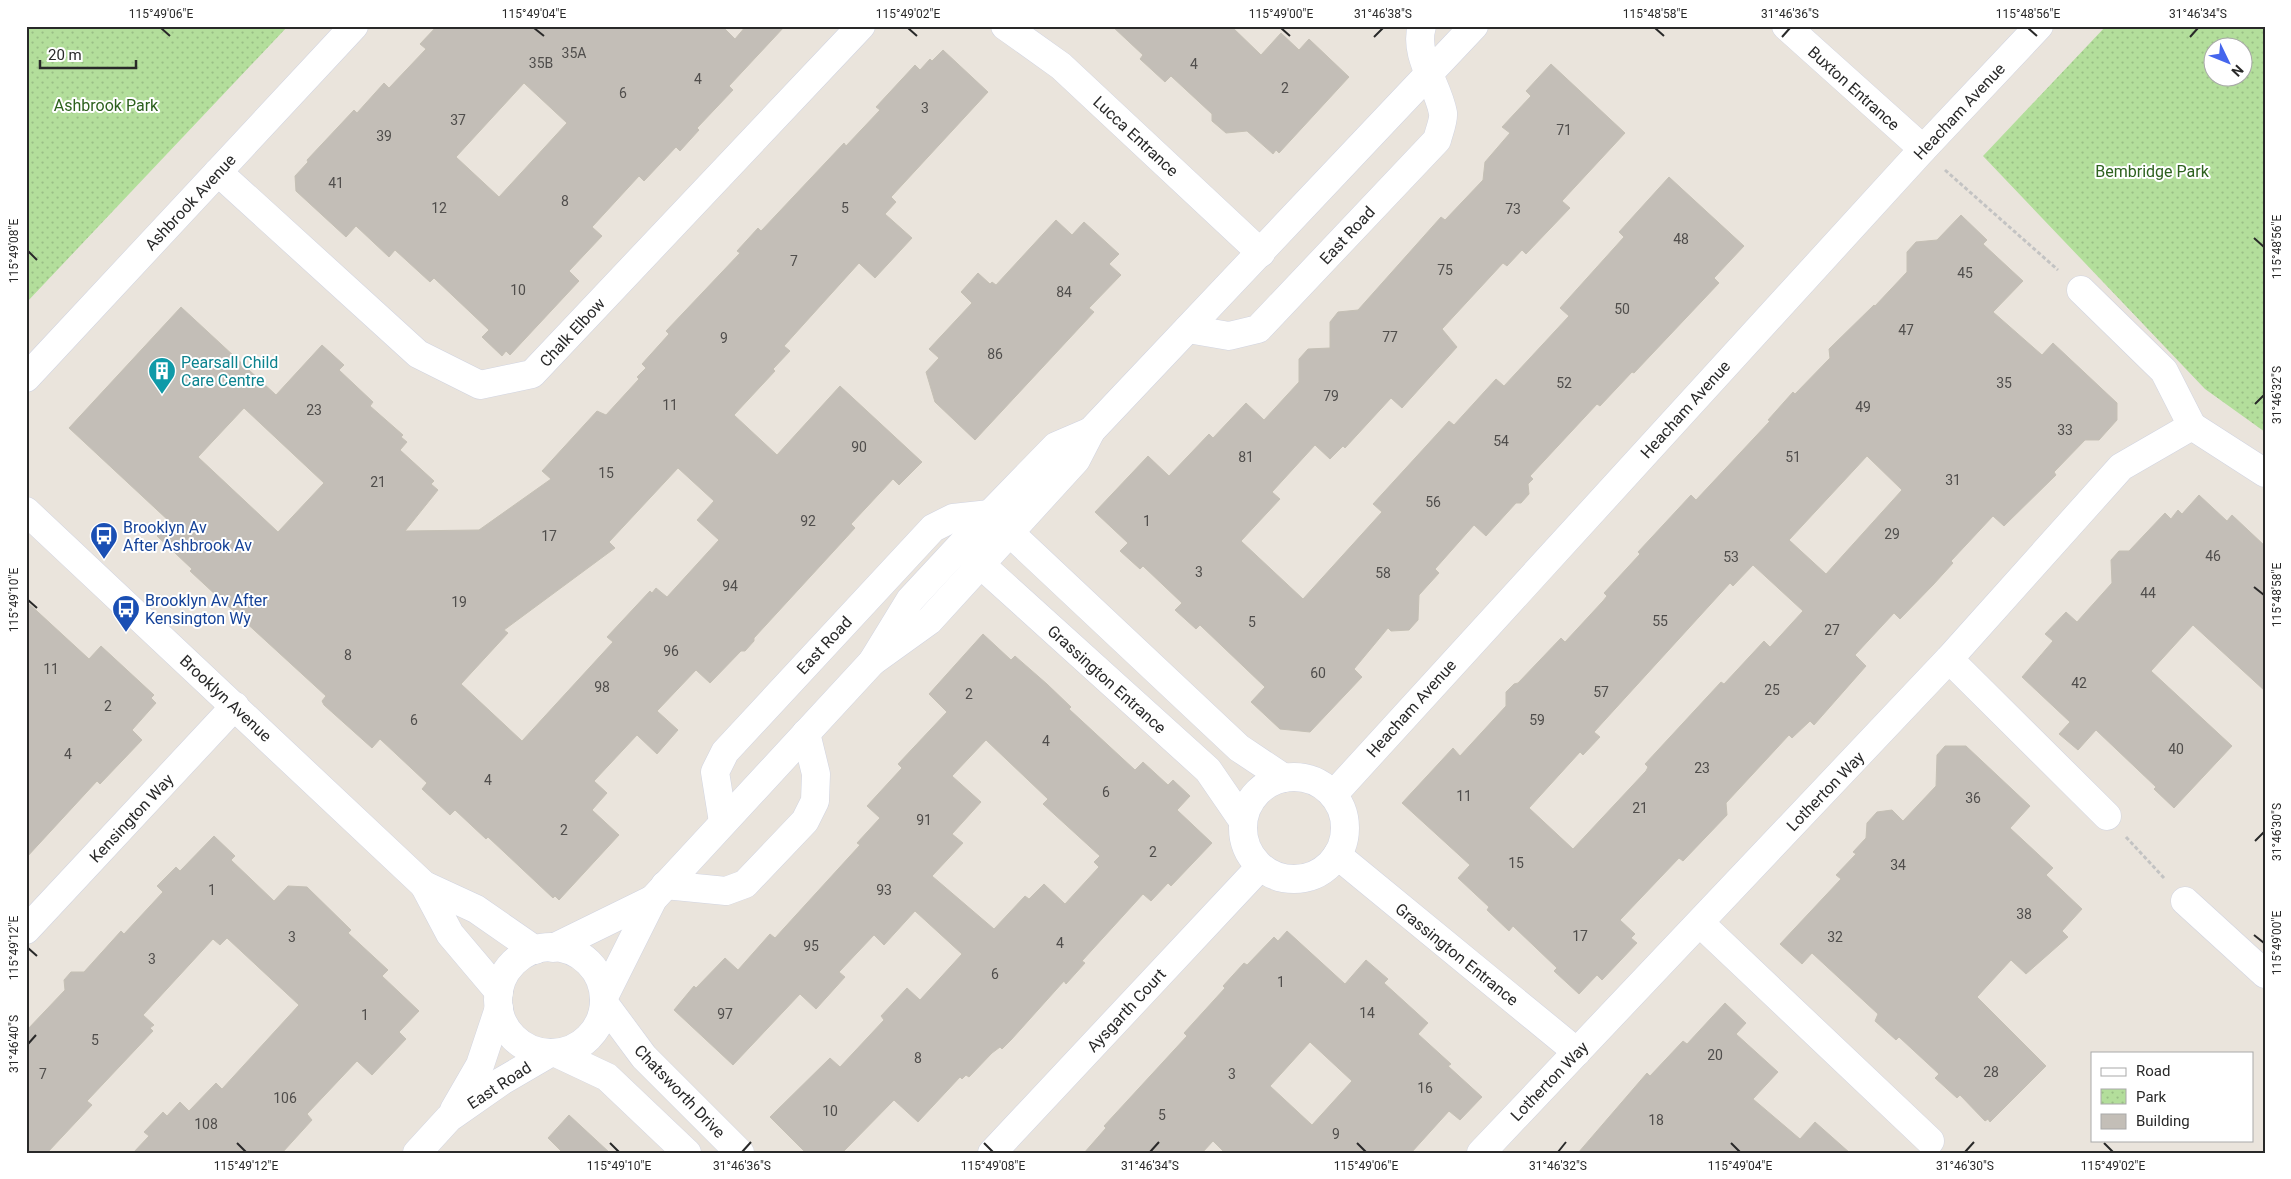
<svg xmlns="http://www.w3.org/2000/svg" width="2291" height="1179" font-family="Roboto,sans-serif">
<defs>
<pattern id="park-dots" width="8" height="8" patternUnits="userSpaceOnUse" patternTransform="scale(1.25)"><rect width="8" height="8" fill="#b3de9b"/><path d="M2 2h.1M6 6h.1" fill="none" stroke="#9abe86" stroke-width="1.8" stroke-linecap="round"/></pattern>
</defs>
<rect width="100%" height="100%" fill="#eae4dc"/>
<!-- park -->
<g fill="url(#park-dots)" fill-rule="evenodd">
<polygon points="26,26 288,26 26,303"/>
<path d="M 2106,26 L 2265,26 L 2265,432 L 2205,389 L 1983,156 ZM 2214,48 L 2244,48 L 2244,78 L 2214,78 Z"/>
</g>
<!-- building -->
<g fill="#c3beb7" stroke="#c5c0b5" fill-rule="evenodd">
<path d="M 437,26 L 722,26 L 735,39 L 746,26 L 785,26 L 729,86 L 733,90 L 697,128 L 699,130 L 680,151 L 676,147 L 644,181 L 639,176 L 592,227 L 602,236 L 569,271 L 579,281 L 510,355 L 506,351 L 502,356 L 482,337 L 489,330 L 434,278 L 430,282 L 395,250 L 389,257 L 356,226 L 346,237 L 296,191 L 295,176 L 308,162 L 307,160 L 354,110 L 357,113 L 384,83 L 389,88 L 426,49 L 420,44 ZM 524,83 L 567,123 L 499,197 L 456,157 Z"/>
<polygon points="1112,26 1231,26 1261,55 1281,33 1299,50 1309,39 1349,77 1279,153 1276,150 1273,154 1247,131 1226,133 1212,121 1212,114 1171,76 1165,82 1140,59 1143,55"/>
<path d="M 943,50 L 988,92 L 891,197 L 896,202 L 885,214 L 912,238 L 875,278 L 859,263 L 784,346 L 790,351 L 773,369 L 775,371 L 734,415 L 777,455 L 840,386 L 922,462 L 899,485 L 893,479 L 851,524 L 855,528 L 754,638 L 754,641 L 745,651 L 741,651 L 710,683 L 696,670 L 657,711 L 678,730 L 657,754 L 637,735 L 594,781 L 607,793 L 592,810 L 619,835 L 559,900 L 555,896 L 553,898 L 488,837 L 486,839 L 455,810 L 450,815 L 422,789 L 427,783 L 380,739 L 372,748 L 324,705 L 322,701 L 326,696 L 218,597 L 190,571 L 192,569 L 157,536 L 170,522 L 69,428 L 181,307 L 276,395 L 322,345 L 344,365 L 339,370 L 373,402 L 370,406 L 403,435 L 401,437 L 407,442 L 400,450 L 434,481 L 431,484 L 438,490 L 405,531 L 479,530 L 551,479 L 542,471 L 597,411 L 606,415 L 639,379 L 637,377 L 646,368 L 642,364 L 669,334 L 666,331 L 740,253 L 737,251 L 758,228 L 761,231 L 844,143 L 846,146 L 880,110 L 876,107 L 915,65 L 920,70 L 930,59 L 932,61 ZM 244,408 L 324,483 L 278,532 L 198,457 ZM 678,468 L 714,501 L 697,520 L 719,540 L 667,597 L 656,588 L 652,593 L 650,591 L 607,637 L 613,642 L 522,741 L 461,684 L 508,633 L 504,630 L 615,548 L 609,542 Z"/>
<polygon points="1551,64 1625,133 1562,201 1570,208 1526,254 1522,250 1507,266 1503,263 1442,329 1457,347 1402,408 1391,398 1345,448 1343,446 1330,459 1315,445 1272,492 1280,499 1241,541 1257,556 1303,599 1382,512 1373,504 1449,421 1454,425 1496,379 1504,386 1569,316 1560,308 1624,237 1619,232 1669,177 1744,246 1714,278 1719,283 1634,373 1632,372 1600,406 1597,404 1530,476 1533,479 1528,484 1529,494 1521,503 1516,503 1486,536 1474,525 1435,569 1439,573 1419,595 1418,620 1409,630 1391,631 1388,628 1354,669 1362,677 1310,732 1280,729 1251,702 1265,687 1200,625 1196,629 1175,610 1182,603 1143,566 1140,569 1120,551 1128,543 1095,512 1148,456 1169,476 1209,434 1213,438 1246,403 1264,420 1299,382 1299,359 1308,349 1330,348 1330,322 1338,312 1358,310 1441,217 1445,220 1483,180 1485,162 1510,133 1502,127 1531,96 1526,91"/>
<path d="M 1961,215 L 1987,240 L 1983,244 L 2023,281 L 1993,312 L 2042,355 L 2053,343 L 2117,403 L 2117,420 L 2099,440 L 2085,440 L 2054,472 L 2056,475 L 2004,526 L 1993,516 L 1951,561 L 1953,563 L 1933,585 L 1900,619 L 1894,613 L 1855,655 L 1866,666 L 1836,700 L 1814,725 L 1810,721 L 1792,738 L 1789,735 L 1726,803 L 1727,815 L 1683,861 L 1679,858 L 1620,920 L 1635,934 L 1631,938 L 1637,943 L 1602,980 L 1597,975 L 1579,994 L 1554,971 L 1557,968 L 1513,926 L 1509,931 L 1487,910 L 1489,907 L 1458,878 L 1470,865 L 1402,803 L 1453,748 L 1460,756 L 1506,706 L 1506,692 L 1514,684 L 1518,683 L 1561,638 L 1565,642 L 1603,601 L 1607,596 L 1604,593 L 1640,554 L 1638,552 L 1691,495 L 1696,500 L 1770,421 L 1768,420 L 1793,392 L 1795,394 L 1830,358 L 1829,349 L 1874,305 L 1875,306 L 1907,272 L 1907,252 L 1916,242 L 1937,240 ZM 1867,456 L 1902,490 L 1826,574 L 1789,540 ZM 1753,565 L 1803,611 L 1770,647 L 1764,641 L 1724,684 L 1721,682 L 1645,764 L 1648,767 L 1646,771 L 1573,849 L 1529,808 L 1580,752 L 1583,755 L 1600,737 L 1594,732 L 1730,583 L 1733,586 Z"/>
<polygon points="1056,220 1072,235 1084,222 1119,254 1109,264 1121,275 1089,308 1094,312 975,440 935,402 926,372 939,358 929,349 972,303 961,292 978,273 990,284 992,282 996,285"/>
<polygon points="2199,495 2227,521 2232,515 2265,546 2265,691 2193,625 2151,671 2232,746 2174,808 2154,789 2156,787 2096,730 2078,750 2059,734 2070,722 2022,677 2053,641 2045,634 2066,612 2077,622 2112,583 2111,560 2119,551 2129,551 2165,513 2171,519 2178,510 2182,514"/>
<polygon points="26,601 89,659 101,646 154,695 151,698 156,703 132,730 142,740 100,784 97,781 26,858"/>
<path d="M 983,634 L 1011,660 L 1015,656 L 1047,684 L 1071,707 L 1069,709 L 1135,770 L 1143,762 L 1168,785 L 1173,780 L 1190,796 L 1177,810 L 1212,843 L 1171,886 L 1168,883 L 1151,901 L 1143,894 L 1082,961 L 1085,963 L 1066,984 L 1064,981 L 1011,1040 L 1002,1049 L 1000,1047 L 992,1053 L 969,1077 L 966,1075 L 962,1079 L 960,1077 L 918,1122 L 894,1100 L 842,1153 L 806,1153 L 770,1117 L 830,1058 L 840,1067 L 884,1020 L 881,1016 L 907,988 L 920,1000 L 962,954 L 915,911 L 884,945 L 874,935 L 839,972 L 845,977 L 816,1009 L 800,994 L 733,1065 L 674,1010 L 694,986 L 696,988 L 725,958 L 738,970 L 770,934 L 775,938 L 860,845 L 857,843 L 880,818 L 867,806 L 902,768 L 898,764 L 947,712 L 929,694 ZM 986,740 L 1048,799 L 1043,804 L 1100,856 L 1094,862 L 1099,867 L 1065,904 L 1044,884 L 1029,899 L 1025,896 L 994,929 L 932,876 L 963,843 L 952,834 L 981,802 L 952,776 Z"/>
<polygon points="1945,746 1966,746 2030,806 2010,828 2053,868 2046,875 2082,909 2062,931 2068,937 2026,974 2011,960 1977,997 2046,1066 1990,1122 1988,1119 1985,1121 1960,1095 1957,1098 1935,1078 1939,1074 1899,1037 1896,1040 1875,1021 1878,1014 1812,953 1802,964 1780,944 1841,879 1836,875 1856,854 1853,852 1866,838 1867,823 1877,812 1892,810 1903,821 1936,786 1937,755"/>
<polygon points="214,836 235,856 231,860 274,901 288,886 307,887 351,930 348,933 388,970 382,976 419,1011 399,1032 406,1039 372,1075 357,1061 307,1114 312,1120 282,1153 133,1153 149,1136 144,1132 163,1112 167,1116 180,1102 189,1111 216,1083 222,1089 299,1005 227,938 220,945 213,939 143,1015 154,1025 150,1028 153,1031 87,1101 92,1105 47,1153 26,1153 26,1031 65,990 64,980 71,972 84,972 121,931 124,934 163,892 157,886 176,867 180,871"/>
<path d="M 1287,931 L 1345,984 L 1366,960 L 1388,979 L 1384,983 L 1428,1023 L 1418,1034 L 1451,1064 L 1448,1066 L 1482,1097 L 1460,1120 L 1449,1111 L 1411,1153 L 1225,1153 L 1213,1141 L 1202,1153 L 1084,1153 L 1106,1128 L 1104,1126 L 1187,1036 L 1184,1033 L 1225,988 L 1223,986 L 1244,963 L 1247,965 L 1274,937 L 1278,941 ZM 1310,1042 L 1352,1081 L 1312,1125 L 1270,1086 Z"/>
<polygon points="1725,1003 1746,1023 1736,1034 1778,1072 1753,1099 1800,1139 1815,1122 1850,1153 1578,1153 1647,1073 1650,1076 1683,1041 1687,1044"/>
<polygon points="569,1115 610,1153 563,1153 548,1138"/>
</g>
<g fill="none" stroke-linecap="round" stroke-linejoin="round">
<defs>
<g id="minor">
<polyline points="1005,26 1061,66 1261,253"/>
<polyline points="1786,26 1923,149"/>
<polyline points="218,172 418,354 480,385 532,374 861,26"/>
<polyline points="2081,290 2164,371 2192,426"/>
<path d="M 1188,329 L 1229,336 L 1258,329 L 1437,140 C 1439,132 1444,120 1443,113 C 1438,85 1413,55 1422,26"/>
<polyline points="26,378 354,26"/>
<polyline points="26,511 424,885 476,909 535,950"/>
<polyline points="968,553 1208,770 1243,821"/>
<polyline points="1949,659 2107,816"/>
<polyline points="872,662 929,621 1076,460 1091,431 1474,26"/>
<circle cx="1294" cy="828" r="51"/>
<polyline points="1333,795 1923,149 2039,26"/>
<polyline points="723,822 715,772 725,752 933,528 953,518 990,514 1239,748 1284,778"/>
<polyline points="1337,855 1577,1052"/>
<polyline points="424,885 450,934 499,992"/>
<polyline points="665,885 726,891 745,884 805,821 815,801 816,774 806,733"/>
<polyline points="2185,901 2265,974"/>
<polyline points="1700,923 1930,1141"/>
<polyline points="26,930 235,706"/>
<circle cx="551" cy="1000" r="53"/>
<polyline points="553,948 653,899"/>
<polyline points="604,997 653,899 872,662 910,600 990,514 1056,446 1091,431"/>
<polyline points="604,1003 644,1057 740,1153"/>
<polyline points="556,1053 607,1077 687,1153"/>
<polyline points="454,1110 480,1065 499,1008"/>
<polyline points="417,1153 449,1118 502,1081 550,1053"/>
<polyline points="992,1153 1260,867"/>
<polyline points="1481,1153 1949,659 2121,467 2192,426 2265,473"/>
</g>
</defs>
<!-- minor casing -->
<use href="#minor" stroke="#d1d4e1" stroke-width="29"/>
<!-- path -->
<g stroke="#c3c3c3" stroke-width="3" stroke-dasharray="4 2.5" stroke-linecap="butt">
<polyline points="1945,170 2058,270"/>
<polyline points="2126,837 2164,878"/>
</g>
<!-- minor -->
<use href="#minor" stroke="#fff" stroke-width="28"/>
</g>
<!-- ticks -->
<path fill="none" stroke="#292929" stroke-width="2" d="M 161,28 L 170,36M 534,28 L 544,36M 908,28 L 917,36M 1281,28 L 1290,36M 1655,28 L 1664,36M 2028,28 L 2037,36M 1374,37 L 1383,28M 1782,37 L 1790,28M 2190,37 L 2198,28M 2254,238 L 2264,247M 28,251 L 37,260M 2255,404 L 2264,395M 2254,587 L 2264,595M 28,600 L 37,608M 2255,841 L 2264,832M 2254,935 L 2264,943M 28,948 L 37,956M 28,1044 L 36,1035M 237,1143 L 246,1152M 610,1143 L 619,1152M 984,1143 L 993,1152M 1357,1143 L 1366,1152M 1731,1143 L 1740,1152M 2104,1143 L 2113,1152M 742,1152 L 751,1142M 1150,1152 L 1159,1142M 1558,1152 L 1566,1142M 1965,1152 L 1974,1142"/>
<!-- icons -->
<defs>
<symbol id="building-pin" viewBox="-11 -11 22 30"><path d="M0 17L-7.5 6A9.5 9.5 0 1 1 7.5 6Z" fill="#0f9aa8" stroke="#fff"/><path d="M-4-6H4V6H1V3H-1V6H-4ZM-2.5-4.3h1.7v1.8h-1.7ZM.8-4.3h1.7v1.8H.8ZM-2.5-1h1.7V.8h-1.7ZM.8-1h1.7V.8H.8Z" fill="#fff"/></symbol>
<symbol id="bus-pin" viewBox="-11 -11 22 30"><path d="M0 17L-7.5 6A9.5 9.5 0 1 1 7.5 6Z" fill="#1a4fb4" stroke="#fff"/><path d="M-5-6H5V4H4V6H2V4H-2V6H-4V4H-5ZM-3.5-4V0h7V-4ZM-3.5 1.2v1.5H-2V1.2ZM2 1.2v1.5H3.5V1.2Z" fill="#fff"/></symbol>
</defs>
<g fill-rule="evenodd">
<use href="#building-pin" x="146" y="355" width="32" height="43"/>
<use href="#bus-pin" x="88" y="520" width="32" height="43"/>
<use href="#bus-pin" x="110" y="593" width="32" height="43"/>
</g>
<g text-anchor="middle" stroke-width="4" stroke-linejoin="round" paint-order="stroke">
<!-- number labels -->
<g font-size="14" fill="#504e4c">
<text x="574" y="58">35A</text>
<text x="541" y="68">35B</text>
<text x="1194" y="69">4</text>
<text x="698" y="84">4</text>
<text x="1285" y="93">2</text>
<text x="623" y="98">6</text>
<text x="925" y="113">3</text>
<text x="458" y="125">37</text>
<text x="1564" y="135">71</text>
<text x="384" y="141">39</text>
<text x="336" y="188">41</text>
<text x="565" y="206">8</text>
<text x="439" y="213">12</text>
<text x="845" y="213">5</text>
<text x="1513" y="214">73</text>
<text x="1681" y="244">48</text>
<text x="794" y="266">7</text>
<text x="1445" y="275">75</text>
<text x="1965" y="278">45</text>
<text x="518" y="295">10</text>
<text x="1064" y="297">84</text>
<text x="1622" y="314">50</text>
<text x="1906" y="335">47</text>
<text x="1390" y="342">77</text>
<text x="724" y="343">9</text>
<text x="995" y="359">86</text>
<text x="1564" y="388">52</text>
<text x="2004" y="388">35</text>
<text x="1331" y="401">79</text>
<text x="670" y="410">11</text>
<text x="1863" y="412">49</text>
<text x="314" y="415">23</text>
<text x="2065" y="435">33</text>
<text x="1501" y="446">54</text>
<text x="859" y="452">90</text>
<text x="1246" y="462">81</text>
<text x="1793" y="462">51</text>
<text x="606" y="478">15</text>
<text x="1953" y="485">31</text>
<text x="378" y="487">21</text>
<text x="1433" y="507">56</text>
<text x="808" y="526">92</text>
<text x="1147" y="526">1</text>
<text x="1892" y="539">29</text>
<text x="549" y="541">17</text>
<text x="2213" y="561">46</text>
<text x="1731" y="562">53</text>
<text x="1199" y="577">3</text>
<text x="1383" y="578">58</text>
<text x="730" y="591">94</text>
<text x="2148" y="598">44</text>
<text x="459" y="607">19</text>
<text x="1660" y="626">55</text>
<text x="1252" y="627">5</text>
<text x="1832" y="635">27</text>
<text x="671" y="656">96</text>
<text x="348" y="660">8</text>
<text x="51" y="674">11</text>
<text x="1318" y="678">60</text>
<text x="2079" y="688">42</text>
<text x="602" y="692">98</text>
<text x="1772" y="695">25</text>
<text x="1601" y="697">57</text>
<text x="969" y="699">2</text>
<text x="108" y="711">2</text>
<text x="414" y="725">6</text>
<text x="1537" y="725">59</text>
<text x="1046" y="746">4</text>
<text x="2176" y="754">40</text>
<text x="68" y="759">4</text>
<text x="1702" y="773">23</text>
<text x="488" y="785">4</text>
<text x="1106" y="797">6</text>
<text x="1464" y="801">11</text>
<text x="1973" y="803">36</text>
<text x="1640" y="813">21</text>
<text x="924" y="825">91</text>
<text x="564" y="835">2</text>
<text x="1153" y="857">2</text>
<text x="1516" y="868">15</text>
<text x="1898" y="870">34</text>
<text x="212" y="895">1</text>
<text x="884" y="895">93</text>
<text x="2024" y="919">38</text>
<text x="1580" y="941">17</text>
<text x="292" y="942">3</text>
<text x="1835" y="942">32</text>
<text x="1060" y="948">4</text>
<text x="811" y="951">95</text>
<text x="152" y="964">3</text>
<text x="995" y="979">6</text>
<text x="1281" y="987">1</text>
<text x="1367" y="1018">14</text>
<text x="725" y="1019">97</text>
<text x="365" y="1020">1</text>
<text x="95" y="1045">5</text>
<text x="1715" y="1060">20</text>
<text x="918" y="1063">8</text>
<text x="1991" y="1077">28</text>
<text x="43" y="1079">7</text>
<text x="1232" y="1079">3</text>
<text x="1425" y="1093">16</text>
<text x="285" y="1103">106</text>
<text x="830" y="1116">10</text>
<text x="1162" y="1120">5</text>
<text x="1656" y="1125">18</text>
<text x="206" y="1129">108</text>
<text x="1336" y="1139">9</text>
</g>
<!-- street labels -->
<g font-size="16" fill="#292929" stroke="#fff">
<text transform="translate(1854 88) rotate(42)" y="6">Buxton Entrance</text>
<text transform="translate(1959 111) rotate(-47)" y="6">Heacham Avenue</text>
<text transform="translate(1136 136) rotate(43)" y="6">Lucca Entrance</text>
<text transform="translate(190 202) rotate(-47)" y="6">Ashbrook Avenue</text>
<text transform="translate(1347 235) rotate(-47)" y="6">East Road</text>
<text transform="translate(572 332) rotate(-47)" y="6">Chalk Elbow</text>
<text transform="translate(1685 409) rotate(-48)" y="6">Heacham Avenue</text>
<text transform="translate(824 645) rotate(-47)" y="6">East Road</text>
<text transform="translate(1107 679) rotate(42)" y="6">Grassington Entrance</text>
<text transform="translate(226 698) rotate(43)" y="6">Brooklyn Avenue</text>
<text transform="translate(1411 708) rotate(-48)" y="6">Heacham Avenue</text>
<text transform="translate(1825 791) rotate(-46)" y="6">Lotherton Way</text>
<text transform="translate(131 818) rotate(-47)" y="6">Kensington Way</text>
<text transform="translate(1457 954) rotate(39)" y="6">Grassington Entrance</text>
<text transform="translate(1126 1010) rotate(-47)" y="6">Aysgarth Court</text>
<text transform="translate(1549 1081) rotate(-46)" y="6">Lotherton Way</text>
<text transform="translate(499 1085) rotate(-33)" y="6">East Road</text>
<text transform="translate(680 1091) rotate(46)" y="6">Chatsworth Drive</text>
</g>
<!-- park labels -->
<g font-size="16" fill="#2d611e" stroke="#fff">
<text x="106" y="111">Ashbrook Park</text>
<text x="2152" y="177">Bembridge Park</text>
</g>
<!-- culture labels -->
<g font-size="16" fill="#0d838f" stroke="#fff" text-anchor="start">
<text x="181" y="368">Pearsall Child<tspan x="181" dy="18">Care Centre</tspan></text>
</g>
<!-- transit labels -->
<g font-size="16" fill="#164399" stroke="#fff" text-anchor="start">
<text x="123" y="533">Brooklyn Av<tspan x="123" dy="18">After Ashbrook Av</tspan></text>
<text x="145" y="606">Brooklyn Av After<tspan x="145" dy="18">Kensington Wy</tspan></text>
</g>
</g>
<!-- border -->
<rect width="2291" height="1179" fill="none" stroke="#ffffff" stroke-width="55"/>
<!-- legend -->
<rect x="2091" y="1052" width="162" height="90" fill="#ffffff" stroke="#a9a9a9"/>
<rect x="2101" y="1068" width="25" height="8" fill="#ffffff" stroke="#a9a9a9"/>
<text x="2136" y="1076" font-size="15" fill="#292929">Road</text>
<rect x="2101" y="1089" width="25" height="15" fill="url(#park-dots)" stroke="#a9a9a9"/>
<text x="2136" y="1102" font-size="15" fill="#292929">Park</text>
<rect x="2101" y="1114" width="25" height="15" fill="#c3beb7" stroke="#a9a9a9"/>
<text x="2136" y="1126" font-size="15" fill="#292929">Building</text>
<!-- north arrow -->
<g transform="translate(2228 62) rotate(133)"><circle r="24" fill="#ffffff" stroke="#a9a9a9"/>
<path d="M0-4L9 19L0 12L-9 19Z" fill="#4566ed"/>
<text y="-8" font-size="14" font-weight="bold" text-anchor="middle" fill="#292929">N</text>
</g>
<!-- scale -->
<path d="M40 60v8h96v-8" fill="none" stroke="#292929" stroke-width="2.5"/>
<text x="48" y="60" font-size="15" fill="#292929" stroke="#ffffff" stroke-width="4" paint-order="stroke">20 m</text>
<rect x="28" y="28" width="2236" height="1124" fill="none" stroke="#292929" stroke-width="2"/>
<g font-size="12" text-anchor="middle" fill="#292929">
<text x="161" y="18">115°49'06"E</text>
<text x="534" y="18">115°49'04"E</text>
<text x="908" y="18">115°49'02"E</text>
<text x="1281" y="18">115°49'00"E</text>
<text x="1383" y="18">31°46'38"S</text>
<text x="1655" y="18">115°48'58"E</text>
<text x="1790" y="18">31°46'36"S</text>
<text x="2028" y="18">115°48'56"E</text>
<text x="2198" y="18">31°46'34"S</text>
<text transform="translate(2277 247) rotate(-90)" y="4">115°48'56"E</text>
<text transform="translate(14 251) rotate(-90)" y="4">115°49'08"E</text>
<text transform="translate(2277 395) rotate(-90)" y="4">31°46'32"S</text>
<text transform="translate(2277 595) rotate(-90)" y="4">115°48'58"E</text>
<text transform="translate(14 600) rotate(-90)" y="4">115°49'10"E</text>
<text transform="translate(2277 832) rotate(-90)" y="4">31°46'30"S</text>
<text transform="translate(2277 943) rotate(-90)" y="4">115°49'00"E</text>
<text transform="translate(14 948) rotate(-90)" y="4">115°49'12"E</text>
<text transform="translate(14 1044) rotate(-90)" y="4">31°46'40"S</text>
<text x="246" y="1170">115°49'12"E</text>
<text x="619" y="1170">115°49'10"E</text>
<text x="742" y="1170">31°46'36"S</text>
<text x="993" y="1170">115°49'08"E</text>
<text x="1150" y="1170">31°46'34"S</text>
<text x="1366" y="1170">115°49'06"E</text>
<text x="1558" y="1170">31°46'32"S</text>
<text x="1740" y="1170">115°49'04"E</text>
<text x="1965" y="1170">31°46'30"S</text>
<text x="2113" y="1170">115°49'02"E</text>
</g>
</svg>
